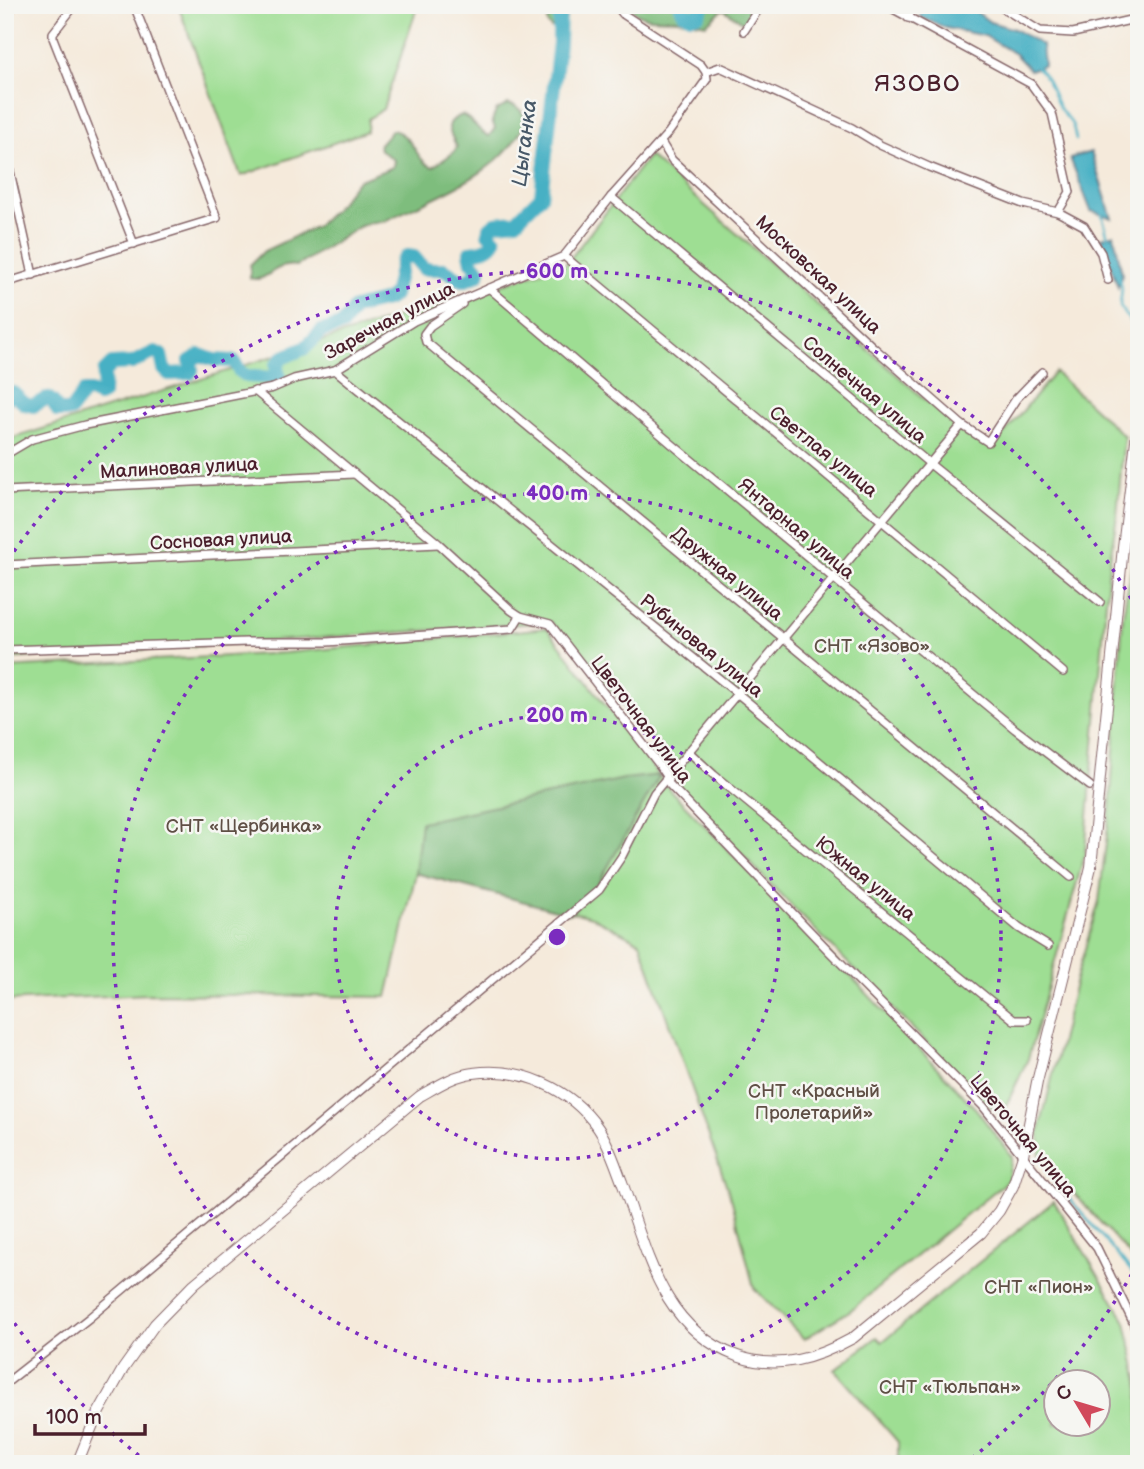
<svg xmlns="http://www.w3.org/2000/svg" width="1144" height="1469" font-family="'Balsamiq Sans',sans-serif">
<rect width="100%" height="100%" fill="#f6f6f2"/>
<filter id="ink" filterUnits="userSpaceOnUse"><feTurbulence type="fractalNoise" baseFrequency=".0143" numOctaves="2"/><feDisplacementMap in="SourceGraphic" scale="14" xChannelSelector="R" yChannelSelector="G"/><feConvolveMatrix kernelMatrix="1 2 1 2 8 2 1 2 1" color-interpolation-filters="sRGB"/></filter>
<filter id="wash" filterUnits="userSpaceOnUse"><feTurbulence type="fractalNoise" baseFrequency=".00686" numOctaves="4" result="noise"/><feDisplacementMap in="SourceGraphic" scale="28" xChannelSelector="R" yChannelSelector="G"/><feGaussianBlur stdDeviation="1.57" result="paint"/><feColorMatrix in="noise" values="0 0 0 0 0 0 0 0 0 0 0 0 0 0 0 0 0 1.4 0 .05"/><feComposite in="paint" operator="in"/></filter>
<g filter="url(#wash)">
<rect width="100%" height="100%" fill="#f5eadb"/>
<!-- green -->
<g fill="#9ede93" stroke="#747e5f" stroke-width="2" fill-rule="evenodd">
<polygon points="178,5 418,5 383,109 368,119 367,131 241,176"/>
<polygon points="649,156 965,435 993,447 1055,372 1124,436 1117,516 1109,565 1085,853 1028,1059 1002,1114 987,1104 772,886 677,785 676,765 551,622 5,659 5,445 14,438 566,264"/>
<polygon points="1139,520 1139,1265 1040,1156 1039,1132 1076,979 1099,901 1110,809 1123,616"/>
<polygon points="547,628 670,790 828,952 976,1109 1012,1157 1008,1180 851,1310 804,1339 754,1288 732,1201 640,942 592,917 416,873 387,997 149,994 5,1001 5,668 285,653"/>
<path d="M 1054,1201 L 1126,1322 L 1139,1382 L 1139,1464 L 898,1464 L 898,1442 L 835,1370 L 877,1337 L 882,1342 ZM 1056,1382 L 1098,1382 L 1098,1424 L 1056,1424 Z"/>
</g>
<!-- forest -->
<g fill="#7ebd7d" stroke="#646e54" stroke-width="2">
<polygon points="550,5 568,5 565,22 551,28 547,23"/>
<path d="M 628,5 L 756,5 L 744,23 L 723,9 L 706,24 C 696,23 687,19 677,19 C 656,17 643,23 628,5 Z"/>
<path d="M 508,104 C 518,106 522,110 526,120 C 505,174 434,196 385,221 L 368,223 L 359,227 L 297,266 C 272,262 268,284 250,278 L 250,265 L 264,251 L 317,226 L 335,209 L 357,181 L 393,167 L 394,160 L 380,150 L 379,145 L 392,130 C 415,135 415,162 433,167 L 453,153 L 457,147 C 450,132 441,123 462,115 C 474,120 478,132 489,136 L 495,128 L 492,121 L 496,111 Z"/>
<polygon points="660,775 598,884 570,914 415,873 421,822 624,779"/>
</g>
<!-- water -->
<g fill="#46b0c4" stroke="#486878" stroke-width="2">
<polygon points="922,5 967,5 990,22 1014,29 1042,45 1044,65 1030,70 1015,54 985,36 946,28 920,17"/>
<polygon points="1091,152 1112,218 1091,211 1070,158"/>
<polygon points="1114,234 1122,274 1118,287 1101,238"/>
</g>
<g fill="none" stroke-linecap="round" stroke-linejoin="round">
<!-- stream -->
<g stroke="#46b0c4" stroke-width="2.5">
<path d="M 1035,65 C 1053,83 1050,92 1061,110 C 1072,126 1072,118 1076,140"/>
<polyline points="1102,214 1108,238"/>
<polyline points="1119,278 1122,288 1120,306 1131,323"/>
<polyline points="1062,1190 1139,1280"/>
</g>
<!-- river -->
<g stroke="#46b0c4" stroke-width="14">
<polyline points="680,5 684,13 691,16 699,14 703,5"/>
<path d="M 5,400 L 9,394 L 13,393 L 25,404 L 33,406 L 48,398 L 53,402 L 58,411 L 70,411 L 84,392 L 90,392 L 99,396 L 103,394 L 104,372 L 112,364 L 132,363 L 155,352 L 161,355 L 164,369 L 169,374 L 190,373 L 192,370 L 190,361 L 200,355 L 214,360 L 234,361 L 240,372 L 247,376 L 277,378 L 279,375 L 276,366 L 282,358 L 305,348 L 322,331 L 342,325 L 354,308 L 387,300 L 394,295 L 402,261 L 407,256 L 414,257 L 424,269 L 444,269 L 463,281 L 478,275 L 479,270 L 472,262 L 470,252 C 479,251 490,250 495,240 L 488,233 L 490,228 L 496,223 L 516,221 L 541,196 L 559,43 L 560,5"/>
</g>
</g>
</g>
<g filter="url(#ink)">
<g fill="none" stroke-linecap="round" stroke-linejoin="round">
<defs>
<g id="street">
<polyline points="75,5 53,33 53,38 134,244"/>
<polyline points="886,5 1031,84 1052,113 1070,192 1058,212"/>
<polyline points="998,5 1040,31 1073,33 1139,18"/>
<polyline points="5,16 14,5"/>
<polyline points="908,18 914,5"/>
<polyline points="744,31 761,5"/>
<polyline points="706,72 720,67 852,128 880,145 929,167 1023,204 1058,212 1084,226 1101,253 1108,280"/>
<polyline points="661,142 672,160 873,347 962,425 988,442 1016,399 1042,372"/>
<polyline points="5,149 33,275"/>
<polyline points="611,197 930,464 1100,602"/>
<polyline points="564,256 1063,672"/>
<polyline points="5,283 217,218 134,5"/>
<polyline points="489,288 673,445 1015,729 1090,786"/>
<polyline points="462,304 430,326 424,334 426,342 1071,877"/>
<polyline points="335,370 737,693 1019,928 1048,946"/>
<polyline points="255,391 439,544 511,610 520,616 550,624 661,767 667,776 669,784 828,950 983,1106 1097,1248 1134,1324 1139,1349"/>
<polyline points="5,455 32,439 85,425 273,388 294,379 335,370 414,321 564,256 611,197 669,132 707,79 706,72 701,65 623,14 616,5"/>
<polyline points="5,491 354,474"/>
<polyline points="5,565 438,544"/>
<polyline points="5,650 247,642 327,642 512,629 520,616"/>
<polyline points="688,751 714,775 1014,1020 1027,1020"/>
<polyline points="5,1384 89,1318 599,890 622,856 654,793 962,425"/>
</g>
<path id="secondary" d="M 77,1464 L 96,1417 L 123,1369 L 155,1324 L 194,1284 L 420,1096 C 436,1087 454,1075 473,1073 C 521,1066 571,1089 598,1128 C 609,1144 615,1164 622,1182 C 647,1251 661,1328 737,1356 C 778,1371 817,1358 853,1338 L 981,1233 L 999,1211 L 1013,1186 L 1023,1155 L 1037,1082 L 1091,867 L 1123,547 L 1139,416"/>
</defs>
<!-- street casing -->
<use href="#street" stroke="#866669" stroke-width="10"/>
<!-- secondary casing -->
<use href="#secondary" stroke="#866669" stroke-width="12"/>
<!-- street -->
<use href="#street" stroke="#fff" stroke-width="7"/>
<!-- secondary -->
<use href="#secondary" stroke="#fff" stroke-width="10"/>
</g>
</g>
<!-- distance rings -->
<g fill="none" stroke="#7b2cbf" stroke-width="3.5" stroke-dasharray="3.5 7">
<circle cx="557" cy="937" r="222"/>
<circle cx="557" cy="937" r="444"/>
<path d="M1137 1265A666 666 0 0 1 967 1462M147 1462A666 666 0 0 1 8 1314M8 560A666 666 0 0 1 1137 609"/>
</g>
<g text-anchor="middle" stroke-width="5" stroke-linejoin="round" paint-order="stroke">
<!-- street labels -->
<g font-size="19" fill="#4a1f2b" stroke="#f6f6f2">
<text transform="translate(819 274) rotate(43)" y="7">Московская улица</text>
<text transform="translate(389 320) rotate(-28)" y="7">Заречная улица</text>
<text transform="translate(865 389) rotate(40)" y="7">Солнечная улица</text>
<text transform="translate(824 451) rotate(39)" y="7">Светлая улица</text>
<text transform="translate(179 467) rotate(-3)" y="7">Малиновая улица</text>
<text transform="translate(797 528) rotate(40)" y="7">Янтарная улица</text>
<text transform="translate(221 539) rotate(-3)" y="7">Сосновая улица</text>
<text transform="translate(728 573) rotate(39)" y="7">Дружная улица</text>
<text transform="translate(702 645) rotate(39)" y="7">Рубиновая улица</text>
<text transform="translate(642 719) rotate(53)" y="7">Цветочная улица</text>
<text transform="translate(866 878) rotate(39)" y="7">Южная улица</text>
<text transform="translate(1024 1135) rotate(50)" y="7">Цветочная улица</text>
</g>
<!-- park labels -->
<g font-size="19" fill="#5f4f45" stroke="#f6f6f2">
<text x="872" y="652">СНТ «Язово»</text>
<text x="244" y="832">СНТ «Щербинка»</text>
<text x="814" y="1097">СНТ «Красный<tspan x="814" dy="22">Пролетарий»</tspan></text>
<text x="1039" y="1293">СНТ «Пион»</text>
<text x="950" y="1393">СНТ «Тюльпан»</text>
</g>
<!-- water labels -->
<g font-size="21" font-style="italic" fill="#485968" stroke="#f6f6f2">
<text transform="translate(524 143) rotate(-83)" y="7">Цыганка</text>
</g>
<!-- quarter labels -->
<g font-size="23" letter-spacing="2" fill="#4a1f2b" stroke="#f6f6f2">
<text x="918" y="91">ЯЗОВО</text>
</g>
</g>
<circle cx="557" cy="937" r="10" fill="#7b2cbf" stroke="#f6f6f2" stroke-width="3.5"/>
<g font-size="21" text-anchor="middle" font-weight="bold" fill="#7b2cbf" stroke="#f6f6f2" stroke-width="5" stroke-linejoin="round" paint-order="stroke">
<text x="557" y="278">600 m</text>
<text x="557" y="500">400 m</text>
<text x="557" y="722">200 m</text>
</g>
<!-- margin -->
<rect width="1144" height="1469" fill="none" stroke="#f6f6f2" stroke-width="28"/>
<!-- north arrow -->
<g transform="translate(1077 1403) rotate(308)"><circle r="33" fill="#f6f6f2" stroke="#b1a0a2" stroke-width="2"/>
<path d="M0-5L12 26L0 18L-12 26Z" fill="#d1495b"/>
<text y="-10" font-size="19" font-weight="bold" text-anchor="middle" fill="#4a1f2b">С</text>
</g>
<!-- scale -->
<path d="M35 1424v10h110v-10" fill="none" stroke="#4a1f2b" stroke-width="3.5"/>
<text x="46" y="1424" font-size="21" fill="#4a1f2b" stroke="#f6f6f2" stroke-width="5" paint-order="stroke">100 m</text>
</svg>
